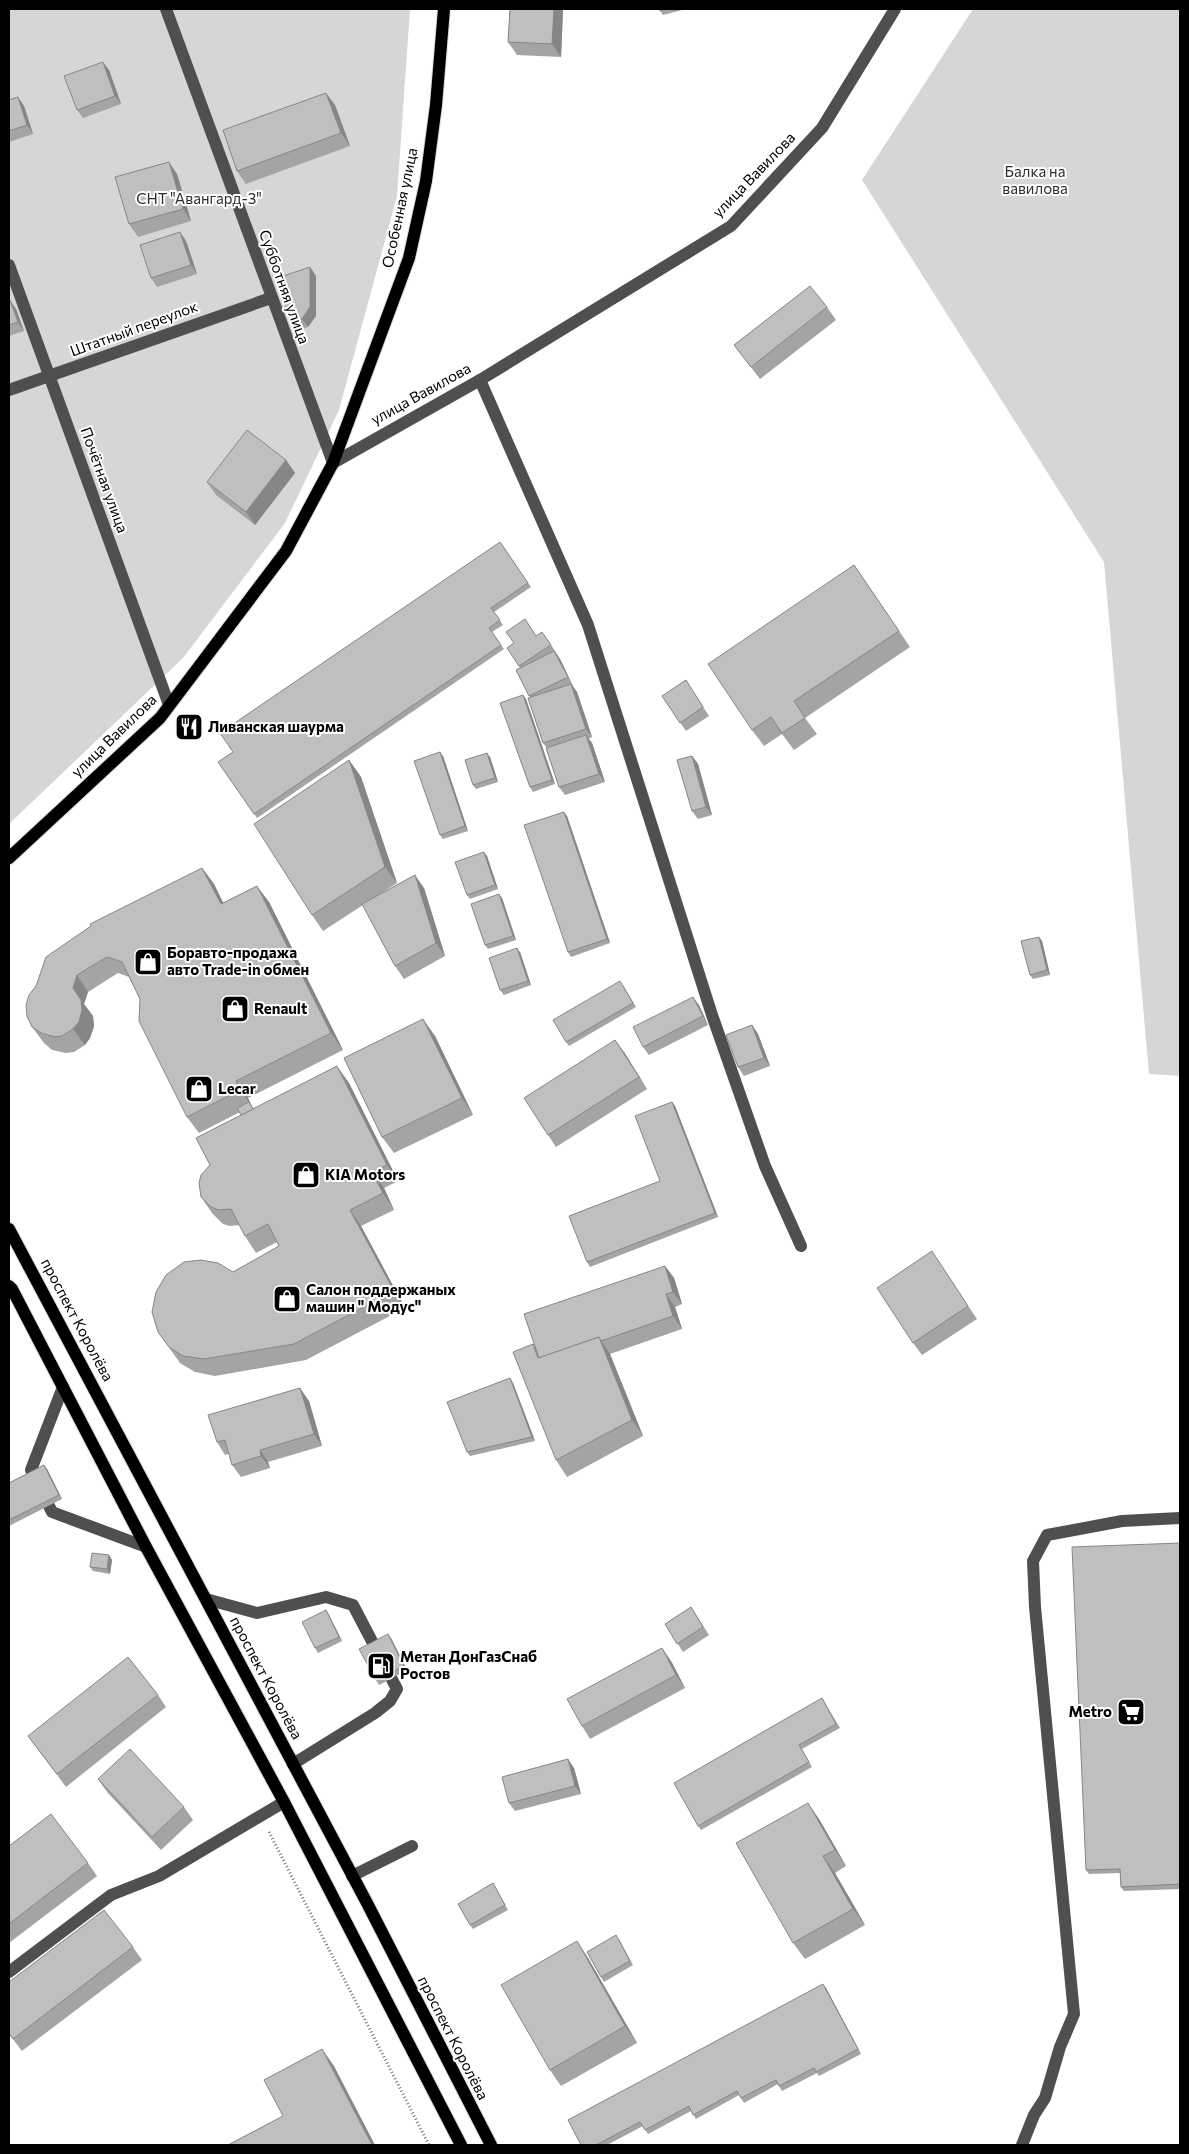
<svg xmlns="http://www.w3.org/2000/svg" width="1189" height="2154" font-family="Commissioner,sans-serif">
<rect width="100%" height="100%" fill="#fff"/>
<!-- green -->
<g fill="#d6d6d6">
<polygon points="9,9 410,9 397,196 339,410 285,523 183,658 9,824"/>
<polygon points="973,9 1180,9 1180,1076 1149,1074 1104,562 862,180"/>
</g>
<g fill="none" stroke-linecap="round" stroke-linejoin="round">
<defs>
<g id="major">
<polyline points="9,858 160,718 286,551 333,463 409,258 426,181 436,105 444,9"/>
<polyline points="9,1229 367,1903 491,2145"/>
<polyline points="9,1286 12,1289 146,1547 284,1802 461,2145"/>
</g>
</defs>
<!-- major casing -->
<use href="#major" stroke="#dbdbdb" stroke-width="14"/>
<!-- path -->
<polyline stroke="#717171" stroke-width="3" stroke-dasharray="1 2.5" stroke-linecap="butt" points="269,1832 429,2145"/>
<!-- minor -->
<g stroke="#4f4f4f" stroke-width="12">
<polyline points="166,9 333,463 480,380 731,226 822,128 895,9"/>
<polyline points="9,265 169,705"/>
<polyline points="480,380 588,625 712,1015 765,1166 801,1246"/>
<polyline points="9,390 271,298"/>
<polyline points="63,1387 31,1470 52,1512 146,1547"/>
<polyline points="206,1599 257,1613 326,1597 353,1605 397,1689 390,1701 375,1713 293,1764"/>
<polyline points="352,1876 412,1846"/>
<polyline points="9,1972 111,1895 159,1876 284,1802"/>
<polyline points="1022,2145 1034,2115 1045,2098 1060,2047 1074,2014 1035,1607 1033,1561 1047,1535 1122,1521 1180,1518"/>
</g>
<!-- major -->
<use href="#major" stroke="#000" stroke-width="12"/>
</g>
<!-- wall -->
<g fill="#a4a4a4">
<polygon points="510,9 563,9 561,57 517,55 508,42"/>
<polygon points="659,9 686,9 663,15"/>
<polygon points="109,70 121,104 83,118 77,110"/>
<polygon points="18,97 24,106 33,134 9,142 9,100"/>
<polygon points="335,105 350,146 246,184 237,171"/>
<polygon points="177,174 191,221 138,237 129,224"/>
<polygon points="186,241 197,274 157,287 151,278"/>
<polygon points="310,267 316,276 316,316 308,327 297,331 291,322"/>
<polygon points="9,300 16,309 24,331 9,336"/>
<polygon points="827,307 836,320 760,379 734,345"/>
<polygon points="286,460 295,473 255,525 216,495 207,482"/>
<polygon points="500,542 531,587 494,612 503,625 492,632 504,649 257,818 218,762 233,752"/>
<polygon points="854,565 910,647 805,718 817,734 794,750 782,734 764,746 752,730"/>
<polygon points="536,636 548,640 560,659 573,686 577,692 592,737 588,739 592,743 605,782 565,795 559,787 547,748 543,743 530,697 516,670 520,668 507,648"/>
<polygon points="686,680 709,716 686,731 662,696"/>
<polygon points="523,695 526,699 555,784 533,792 530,787"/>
<polygon points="443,756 468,831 443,839 440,835"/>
<polygon points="692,756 698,764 712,815 698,819 692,811"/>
<polygon points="490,757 498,782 476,789 473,785"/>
<polygon points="349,760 361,777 397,883 374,898 424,888 445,956 404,979 395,966 363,905 323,931 312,915"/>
<polygon points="567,816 610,943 571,957 568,952"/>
<polygon points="487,856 498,889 470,899 467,895"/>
<polygon points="202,868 214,884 223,903 269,902 343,1050 248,1098 253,1109 349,1083 398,1181 384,1188 394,1210 361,1226 405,1308 306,1360 215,1376 195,1372 180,1363 158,1332 233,1272 279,1246 277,1242 256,1253 245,1236 240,1225 230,1226 223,1224 212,1213 201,1197 210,1165 241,1115 240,1112 199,1133 187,1117 140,999 129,977 118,973 88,992 84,1004 93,1016 94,1026 90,1038 85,1045 74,1052 66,1053 52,1050 44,1043 32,1027 27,1016"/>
<polygon points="502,898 516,940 488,949 485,945"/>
<polygon points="1039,937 1042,941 1050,975 1033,979 1030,975"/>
<polygon points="520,952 531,985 504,995 500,990"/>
<polygon points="623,985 636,1007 569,1046 566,1042"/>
<polygon points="699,1005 708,1025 649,1055 643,1047"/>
<polygon points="752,1025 758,1034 770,1066 744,1076 738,1067"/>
<polygon points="435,1036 473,1115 394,1153 382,1137"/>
<polygon points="624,1052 647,1089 556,1147 548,1135"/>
<polygon points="672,1102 675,1106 718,1217 590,1267 587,1262 660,1181"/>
<polygon points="940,1264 977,1319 922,1355 913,1343"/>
<polygon points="665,1266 674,1278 682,1304 675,1307 682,1329 610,1354 643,1436 567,1477 556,1460 533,1344 536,1348"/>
<polygon points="510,1378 513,1383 535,1441 470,1456 467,1452"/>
<polygon points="309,1401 322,1446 268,1462 270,1468 241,1477 232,1465 229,1454 225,1455 217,1442"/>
<polygon points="44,1465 47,1469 62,1499 9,1526 9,1483"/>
<polygon points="1180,1543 1180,1889 1124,1891 1121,1887 1120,1873 1089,1874 1086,1870"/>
<polygon points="109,1555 112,1560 110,1574 93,1571 90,1567"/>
<polygon points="691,1607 709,1635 683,1652 665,1624"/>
<polygon points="326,1610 329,1615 342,1641 318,1653 315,1648"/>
<polygon points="391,1638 407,1670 379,1685 376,1680"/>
<polygon points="671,1661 685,1688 590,1739 582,1726"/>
<polygon points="158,1695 166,1707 66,1787 28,1736"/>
<polygon points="822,1698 840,1728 802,1749 812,1767 701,1830 698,1826"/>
<polygon points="574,1768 581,1794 515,1811 509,1803"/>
<polygon points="98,1779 184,1807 193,1820 161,1850 107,1792"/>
<polygon points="819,1819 846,1866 835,1873 865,1925 805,1959 793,1943"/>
<polygon points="9,1846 88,1863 97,1876 9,1943"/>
<polygon points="496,1888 508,1910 473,1929 470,1925"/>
<polygon points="619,1939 633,1965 604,1982 601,1977"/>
<polygon points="133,1947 142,1960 22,2051 9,2034 9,1982"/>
<polygon points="588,1958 637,2043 561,2086 550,2070"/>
<polygon points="826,1988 861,2054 819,2076 817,2073 782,2091 778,2084 744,2103 739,2095 696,2119 691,2111 648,2134 643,2126 607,2145 581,2145"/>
</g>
<!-- shaded-wall -->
<g fill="#868686">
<polygon points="554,9 563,9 561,57 552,44"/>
<polygon points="103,62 109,70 121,104 115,96"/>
<polygon points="326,93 335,105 350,146 341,133"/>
<polygon points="18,97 24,106 33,134 27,125"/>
<polygon points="169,162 177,174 191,221 183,209"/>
<polygon points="180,232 186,241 197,274 191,265"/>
<polygon points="310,267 316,276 316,316 308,327 302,319"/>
<polygon points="10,300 16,309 24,331 18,322"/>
<polygon points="286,460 295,473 255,525 246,512"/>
<polygon points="554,651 560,659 573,686 568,677"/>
<polygon points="571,684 577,692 592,737 586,729"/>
<polygon points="523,695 526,699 555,784 552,780"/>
<polygon points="586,735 592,743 605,782 599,774"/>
<polygon points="440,752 443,756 468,831 465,826"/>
<polygon points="487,753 490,757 498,782 495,778"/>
<polygon points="692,756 698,764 712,815 706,807"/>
<polygon points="349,760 361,777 397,883 385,867"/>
<polygon points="564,812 567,816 610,943 607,939"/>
<polygon points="484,852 487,856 498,889 495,885"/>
<polygon points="202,868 214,884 232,921 221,904"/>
<polygon points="415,875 424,888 445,956 436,943"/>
<polygon points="257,886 269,902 343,1050 331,1033"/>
<polygon points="499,894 502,898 516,940 513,936"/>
<polygon points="1039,937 1042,941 1050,975 1047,970"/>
<polygon points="517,948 520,952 531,985 528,981"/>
<polygon points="77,975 88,992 84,1004 73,988"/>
<polygon points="693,997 699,1005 708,1025 703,1016"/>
<polygon points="81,1000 93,1016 94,1026 90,1038 85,1045 73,1029"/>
<polygon points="423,1019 435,1036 473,1115 462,1098"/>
<polygon points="752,1025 758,1034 770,1066 764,1058"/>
<polygon points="615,1040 624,1052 647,1089 639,1077"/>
<polygon points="337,1066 349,1083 398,1181 387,1165"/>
<polygon points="236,1081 248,1098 262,1127 249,1102 240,1090"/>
<polygon points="672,1102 675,1106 718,1217 715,1213"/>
<polygon points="372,1172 384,1188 394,1210 383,1193"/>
<polygon points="350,1210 361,1226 405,1308 394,1291"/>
<polygon points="665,1266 674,1278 682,1304 673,1292"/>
<polygon points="666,1294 675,1307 682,1329 673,1316"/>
<polygon points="599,1337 610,1354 643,1436 632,1420"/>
<polygon points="510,1378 513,1383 535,1441 532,1437"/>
<polygon points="300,1388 309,1401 322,1446 314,1434"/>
<polygon points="260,1450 268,1462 270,1468 261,1456"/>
<polygon points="44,1465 47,1469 62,1499 59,1495"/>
<polygon points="109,1555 112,1560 110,1574 107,1569"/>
<polygon points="326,1610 329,1615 342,1641 339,1637"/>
<polygon points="388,1634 391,1638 407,1670 404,1666"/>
<polygon points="662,1648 671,1661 685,1688 676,1675"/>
<polygon points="568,1759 574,1768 581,1794 575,1786"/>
<polygon points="808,1803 819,1819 846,1866 835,1850"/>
<polygon points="823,1856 835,1873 865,1925 853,1909"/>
<polygon points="577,1941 588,1958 637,2043 625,2026"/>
<polygon points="823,1984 826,1988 861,2054 858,2049"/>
<polygon points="322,2049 334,2066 375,2145 372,2145"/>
</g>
<!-- building -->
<g fill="#bfbfbf" stroke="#868686">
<polygon points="510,9 554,9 552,44 508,42"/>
<polygon points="659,9 667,9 660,11"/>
<polygon points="103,62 115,96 77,110 64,76"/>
<polygon points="326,93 341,133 237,171 223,130"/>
<polygon points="18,97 27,125 9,131 9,100"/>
<polygon points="169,162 183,209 129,224 115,177"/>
<polygon points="180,232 191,265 151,278 140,245"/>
<polygon points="310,267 310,307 302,319 291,322 277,278"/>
<polygon points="810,286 827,307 751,367 734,345"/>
<polygon points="9,300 10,300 18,322 9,325"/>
<polygon points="247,430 286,460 246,512 207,482"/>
<polygon points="500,542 528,583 491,608 500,620 489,628 501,645 254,814 218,762 233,752 220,733"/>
<polygon points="854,565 899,631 794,701 805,718 782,733 771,717 752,730 708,664"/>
<polygon points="525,619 536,636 542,632 551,645 519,666 507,648 514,643 506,632"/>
<polygon points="554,651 568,677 529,696 516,670"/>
<polygon points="686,680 703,707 680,723 662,696"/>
<polygon points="571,684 586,729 543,743 528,698"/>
<polygon points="523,695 552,780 530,787 500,703"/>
<polygon points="586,735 599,774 559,787 546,748"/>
<polygon points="440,752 465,826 440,835 414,761"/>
<polygon points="487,753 495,778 473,785 465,760"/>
<polygon points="692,756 706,807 692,811 677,760"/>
<polygon points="349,760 385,867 312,915 254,824"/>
<polygon points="564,812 607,939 568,952 524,825"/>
<polygon points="484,852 495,885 467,895 455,862"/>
<polygon points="202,868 221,904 257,886 331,1033 236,1081 240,1090 187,1117 139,1021 140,999 122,962 107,957 77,975 73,988 81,1000 82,1010 79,1022 73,1029 62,1036 55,1037 41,1033 32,1027 27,1016 26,1005 29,995 36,986 46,957 91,926 90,924"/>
<polygon points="415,875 436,943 395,966 362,904"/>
<polygon points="499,894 513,936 485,945 471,904"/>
<polygon points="1039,937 1047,970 1030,975 1021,941"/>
<polygon points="517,948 528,981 500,990 489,958"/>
<polygon points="620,981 633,1003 566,1042 553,1020"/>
<polygon points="693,997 703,1016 643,1047 633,1027"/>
<polygon points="423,1019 462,1098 382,1137 344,1058"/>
<polygon points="752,1025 764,1058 738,1067 726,1035"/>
<polygon points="615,1040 639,1077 548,1135 524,1098"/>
<polygon points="337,1066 387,1165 372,1172 383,1193 350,1210 394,1291 294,1344 204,1359 183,1356 169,1347 158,1332 152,1312 156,1292 166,1275 184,1262 201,1260 218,1263 233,1272 279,1246 268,1224 245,1236 231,1209 219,1210 211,1207 201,1197 199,1183 201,1175 210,1165 196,1138"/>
<polygon points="249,1102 253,1109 241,1115 237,1108"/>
<polygon points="672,1102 715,1213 587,1262 569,1216 660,1181 635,1116"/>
<polygon points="932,1251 968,1306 913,1343 877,1288"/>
<polygon points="665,1266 673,1292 666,1294 673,1316 601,1341 599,1337 539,1358 524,1314"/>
<polygon points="599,1337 632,1420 556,1460 513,1352 533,1344 538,1358"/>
<polygon points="510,1378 532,1437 467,1452 447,1402"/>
<polygon points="300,1388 314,1434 260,1450 261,1456 232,1465 225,1440 217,1442 208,1415"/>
<polygon points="44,1465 59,1495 9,1520 9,1483"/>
<polygon points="1180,1543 1180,1884 1121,1887 1120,1869 1086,1870 1072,1547"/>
<polygon points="92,1553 109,1555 107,1569 90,1567"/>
<polygon points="691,1607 703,1627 677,1644 665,1624"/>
<polygon points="326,1610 339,1637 315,1648 302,1622"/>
<polygon points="388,1634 404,1666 376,1680 359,1649"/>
<polygon points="662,1648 676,1675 582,1726 567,1699"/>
<polygon points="128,1657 158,1695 57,1774 28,1736"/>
<polygon points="822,1698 836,1724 799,1745 809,1762 698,1826 674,1783"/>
<polygon points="130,1749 184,1807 152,1837 98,1779"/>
<polygon points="568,1759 575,1786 509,1803 502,1777"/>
<polygon points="808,1803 835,1850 823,1856 853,1909 793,1943 736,1843"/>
<polygon points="51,1814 88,1863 9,1924 9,1846"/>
<polygon points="493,1883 505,1905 470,1925 458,1904"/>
<polygon points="104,1910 133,1947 13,2039 9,2033 9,1982"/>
<polygon points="616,1935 630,1961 601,1977 587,1952"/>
<polygon points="577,1941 625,2026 550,2070 501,1985"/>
<polygon points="823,1984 858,2049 816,2072 814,2068 779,2086 776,2080 741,2098 737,2091 693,2115 689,2106 645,2130 640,2122 596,2145 581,2145 568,2120"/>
<polygon points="322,2049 372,2145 228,2145 283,2116 264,2080"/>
</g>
<!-- icons -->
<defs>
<symbol id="restaurant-square" viewBox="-11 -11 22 22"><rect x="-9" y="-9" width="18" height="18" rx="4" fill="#000" stroke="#fff"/><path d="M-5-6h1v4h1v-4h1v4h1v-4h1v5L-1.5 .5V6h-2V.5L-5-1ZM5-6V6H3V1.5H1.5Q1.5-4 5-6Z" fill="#fff"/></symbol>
<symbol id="shop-square" viewBox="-11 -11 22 22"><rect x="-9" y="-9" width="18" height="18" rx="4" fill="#000" stroke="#fff"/><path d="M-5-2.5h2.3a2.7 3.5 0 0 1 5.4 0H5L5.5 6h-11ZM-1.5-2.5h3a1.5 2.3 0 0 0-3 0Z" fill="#fff"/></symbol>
<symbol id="fuel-square" viewBox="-11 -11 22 22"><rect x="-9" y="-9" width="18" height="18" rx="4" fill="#000" stroke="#fff"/><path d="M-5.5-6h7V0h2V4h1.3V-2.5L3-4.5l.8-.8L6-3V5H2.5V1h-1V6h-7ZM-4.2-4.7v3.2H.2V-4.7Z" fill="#fff"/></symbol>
<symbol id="supermarket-square" viewBox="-11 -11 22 22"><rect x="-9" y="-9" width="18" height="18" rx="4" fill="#000" stroke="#fff"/><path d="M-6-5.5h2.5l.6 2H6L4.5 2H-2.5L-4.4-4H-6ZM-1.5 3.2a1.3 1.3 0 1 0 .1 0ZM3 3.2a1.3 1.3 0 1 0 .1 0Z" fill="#fff"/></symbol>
</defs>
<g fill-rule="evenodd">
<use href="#restaurant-square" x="173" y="711" width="32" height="32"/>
<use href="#shop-square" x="132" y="946" width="32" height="32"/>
<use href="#shop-square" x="219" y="993" width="32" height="32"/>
<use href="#shop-square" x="183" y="1073" width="32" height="32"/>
<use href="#shop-square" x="290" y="1159" width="32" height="32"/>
<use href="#shop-square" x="271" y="1283" width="32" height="32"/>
<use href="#fuel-square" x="365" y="1650" width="32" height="32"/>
<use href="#supermarket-square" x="1115" y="1696" width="32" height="32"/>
</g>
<g text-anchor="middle" stroke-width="4" stroke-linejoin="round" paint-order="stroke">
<!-- park labels -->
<g font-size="15" fill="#2d2d2d" stroke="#fff">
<text x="1035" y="177">Балка на<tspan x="1035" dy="17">вавилова</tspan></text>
<text x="199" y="204">СНТ "Авангард-3"</text>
</g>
<!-- street labels -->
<g font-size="15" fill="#000" stroke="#fff">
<text transform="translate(754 175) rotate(-46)" y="5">улица Вавилова</text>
<text transform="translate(400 208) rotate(-78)" y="5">Особенная улица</text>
<text transform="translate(284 287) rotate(70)" y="5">Субботняя улица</text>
<text transform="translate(134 329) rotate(-20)" y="5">Штатный переулок</text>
<text transform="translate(421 394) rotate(-29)" y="5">улица Вавилова</text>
<text transform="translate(104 480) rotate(70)" y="5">Почётная улица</text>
<text transform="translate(114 736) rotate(-44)" y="5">улица Вавилова</text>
<text transform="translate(77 1320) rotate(62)" y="5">проспект Королёва</text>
<text transform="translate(266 1678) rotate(62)" y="5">проспект Королёва</text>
<text transform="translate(453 2038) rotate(63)" y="5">проспект Королёва</text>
</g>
<!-- poi labels -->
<g font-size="15" font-weight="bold" fill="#000" stroke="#fff" text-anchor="start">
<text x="208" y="732">Ливанская шаурма</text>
<text x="167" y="958">Боравто-продажа<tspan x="167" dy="17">авто Trade-in обмен</tspan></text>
<text x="254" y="1014">Renault</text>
<text x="218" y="1094">Lecar</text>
<text x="325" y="1180">KIA Motors</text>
<text x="306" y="1295">Салон поддержаных<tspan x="306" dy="17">машин " Модус"</tspan></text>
<text x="400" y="1662">Метан ДонГазСнаб<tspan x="400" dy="17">Ростов</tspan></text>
<text x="1112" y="1717" text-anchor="end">Metro</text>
</g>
</g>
<!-- border -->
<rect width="1189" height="2154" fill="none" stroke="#000000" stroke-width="20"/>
</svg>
